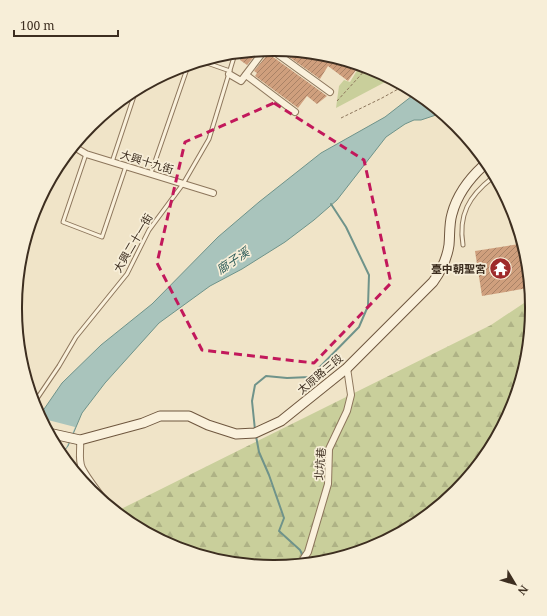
<svg xmlns="http://www.w3.org/2000/svg" width="547" height="616" font-family="'Noto Serif','Noto Sans TC',serif">
<defs>
<pattern id="forest-firs" width="22" height="20" patternUnits="userSpaceOnUse"><rect width="22" height="20" fill="#c9cf9b"/><path d="M5 1l3.5 6h-7zM16 11l3.5 6h-7z" fill="#aeb285"/></pattern>
<pattern id="building-hatch" width="6" height="6" patternUnits="userSpaceOnUse"><rect width="6" height="6" fill="#cf9f7d"/><path d="M-1 1l2-2M0 6l6-6M5 7l2-2" fill="none" stroke="#a98266"/></pattern>
</defs>
<rect width="100%" height="100%" fill="#f0e4c8"/>
<!-- forest -->
<polygon fill="url(#forest-firs)" points="530,299 532,308 512,407 456,491 372,547 273,566 174,547 119,510 491,325"/>
<!-- park -->
<polygon fill="#c9cf9b" points="359,67 373,69 389,80 336,108 339,86 344,80 350,82"/>
<!-- water -->
<polygon fill="#a9c4bc" stroke="#6f938a" points="412,96 439,114 421,120 414,120 405,124 386,137 337,200 314,220 285,242 242,269 210,286 159,323 105,383 82,413 68,446 64,451 40,415 62,383 101,345 152,304 218,237 259,202 321,153 385,117"/>
<!-- pier -->
<polygon fill="#f0e4c8" points="40,415 48,420 75,427 66,448 61,447"/>
<g fill="none" stroke-linecap="round" stroke-linejoin="round">
<!-- stream -->
<g stroke="#6f938a" stroke-width="2">
<polyline points="255,430 252,401 255,385 266,376 287,378 310,377 359,327 368,306 369,275 346,227 331,204"/>
<polyline points="256,436 259,452 269,475 284,518 279,531 300,550 303,556"/>
</g>
</g>
<!-- building -->
<g fill="url(#building-hatch)">
<polygon points="268,51 269,54 327,96 317,104 307,96 298,108 255,76 257,73 254,71 267,55"/>
<polygon points="281,51 311,57 318,61 319,60 317,58 359,66 348,81 328,66 320,79"/>
<polygon points="257,53 247,65 240,60 243,56"/>
<polygon points="519,244 528,288 482,296 475,251"/>
</g>
<g fill="none" stroke-linecap="round" stroke-linejoin="round">
<defs>
<g id="service">
<polyline points="207,63 230,71"/>
<polyline points="86,154 63,222 102,237 126,166"/>
<polyline points="112,162 134,96"/>
<polyline points="151,173 188,66"/>
<path d="M 463,245 C 458,215 469,196 492,178"/>
<polyline points="34,403 59,366 76,337 127,274 149,230 183,184 209,139 234,57"/>
</g>
<g id="minor">
<polyline points="272,50 330,92"/>
<polyline points="229,74 241,81 263,52"/>
<polyline points="246,75 295,112"/>
<polyline points="76,148 86,154 213,193"/>
<path d="M 80,440 C 81,449 78,460 82,468 C 87,478 97,490 104,500"/>
<polyline points="302,561 308,552 328,484 329,449 347,411 351,395 347,368"/>
</g>
<path id="secondary" d="M 53,434 L 80,440 L 143,423 L 160,416 L 189,416 L 208,425 L 236,434 L 255,433 L 281,421 L 347,368 L 433,282 C 441,271 447,259 449,245 C 450,235 449,224 452,214 C 457,195 469,179 483,166"/>
</defs>
<!-- service casing -->
<use href="#service" stroke="#8d765c" stroke-width="5"/>
<!-- minor casing -->
<use href="#minor" stroke="#8d765c" stroke-width="8"/>
<!-- secondary casing -->
<use href="#secondary" stroke="#6f573f" stroke-width="11"/>
<!-- path -->
<g stroke="#8d765c" stroke-width="1" stroke-dasharray="3 2" stroke-linecap="butt">
<polyline points="337,101 367,68"/>
<polyline points="341,118 382,98 400,88"/>
</g>
<!-- service -->
<use href="#service" stroke="#faf1dc" stroke-width="3"/>
<!-- minor -->
<use href="#minor" stroke="#faf1dc" stroke-width="6"/>
<!-- secondary -->
<use href="#secondary" stroke="#faf1dc" stroke-width="9"/>
</g>
<!-- marked area -->
<path fill="none" stroke="#c2185b" stroke-width="3" stroke-dasharray="8 5" stroke-linejoin="round" d="M 274,103 L 364,160 L 391,283 L 314,363 L 202,350 L 157,263 L 185,142 Z"/>
<!-- icons -->
<defs>
<symbol id="temple-disc" viewBox="-11 -11 22 22"><circle r="9.5" fill="#9e2a2b" stroke="#f7eed8"/><path d="M0-6L5-2H3V0L6.5 2.5H4V6H1.5V3h-3V6H-4V2.5H-6.5L-3 0V-2H-5Z" fill="#fff"/></symbol>
</defs>
<g fill-rule="evenodd">
<use href="#temple-disc" x="488" y="256" width="25" height="25"/>
</g>
<g text-anchor="middle" stroke-width="3.5" stroke-linejoin="round" paint-order="stroke">
<!-- street labels -->
<g font-size="11" fill="#3d2e20" stroke="#f7eed8">
<text transform="translate(147 162) rotate(17)" y="4">大興十九街</text>
<text transform="translate(133 243) rotate(-60)" y="4">大興二十一街</text>
<text transform="translate(320 374) rotate(-40)" y="4">太原路三段</text>
<text transform="translate(320 464) rotate(-85)" y="4">北坑巷</text>
</g>
<!-- poi labels -->
<g font-size="11" font-weight="bold" fill="#3d2e20" stroke="#f7eed8" text-anchor="end">
<text x="486" y="273">臺中朝聖宮</text>
</g>
<!-- water labels -->
<g font-size="12" font-style="italic" fill="#2f5d5a" stroke="#f7eed8">
<text transform="translate(233 261) rotate(-34)" y="4">廍子溪</text>
</g>
</g>
<!-- crop -->
<path d="M0 0H547V616H0ZM273 56H274A251 251 0 0 1 525 307V309A251 251 0 0 1 274 560H273A251 251 0 0 1 22 309V307A251 251 0 0 1 273 56Z" fill="#f7eed8" fill-rule="evenodd"/>
<path fill="none" stroke="#3d2e20" stroke-width="2" d="M273 56H274A251 251 0 0 1 525 307V309A251 251 0 0 1 274 560H273A251 251 0 0 1 22 309V307A251 251 0 0 1 273 56Z"/>
<!-- north arrow -->
<g transform="translate(515 584) rotate(128)" stroke="#f7eed8" stroke-width="3" paint-order="stroke">
<path d="M0-3L7 15L0 10L-7 15Z" fill="#3d2e20"/>
<text y="-6" font-size="11" font-weight="bold" text-anchor="middle" fill="#3d2e20">N</text>
</g>
<!-- scale -->
<path d="M14 30v6h104v-6" fill="none" stroke="#3d2e20" stroke-width="2"/>
<text x="20" y="30" font-size="12" fill="#3d2e20" stroke="#f7eed8" stroke-width="3" paint-order="stroke">100 m</text>
</svg>
